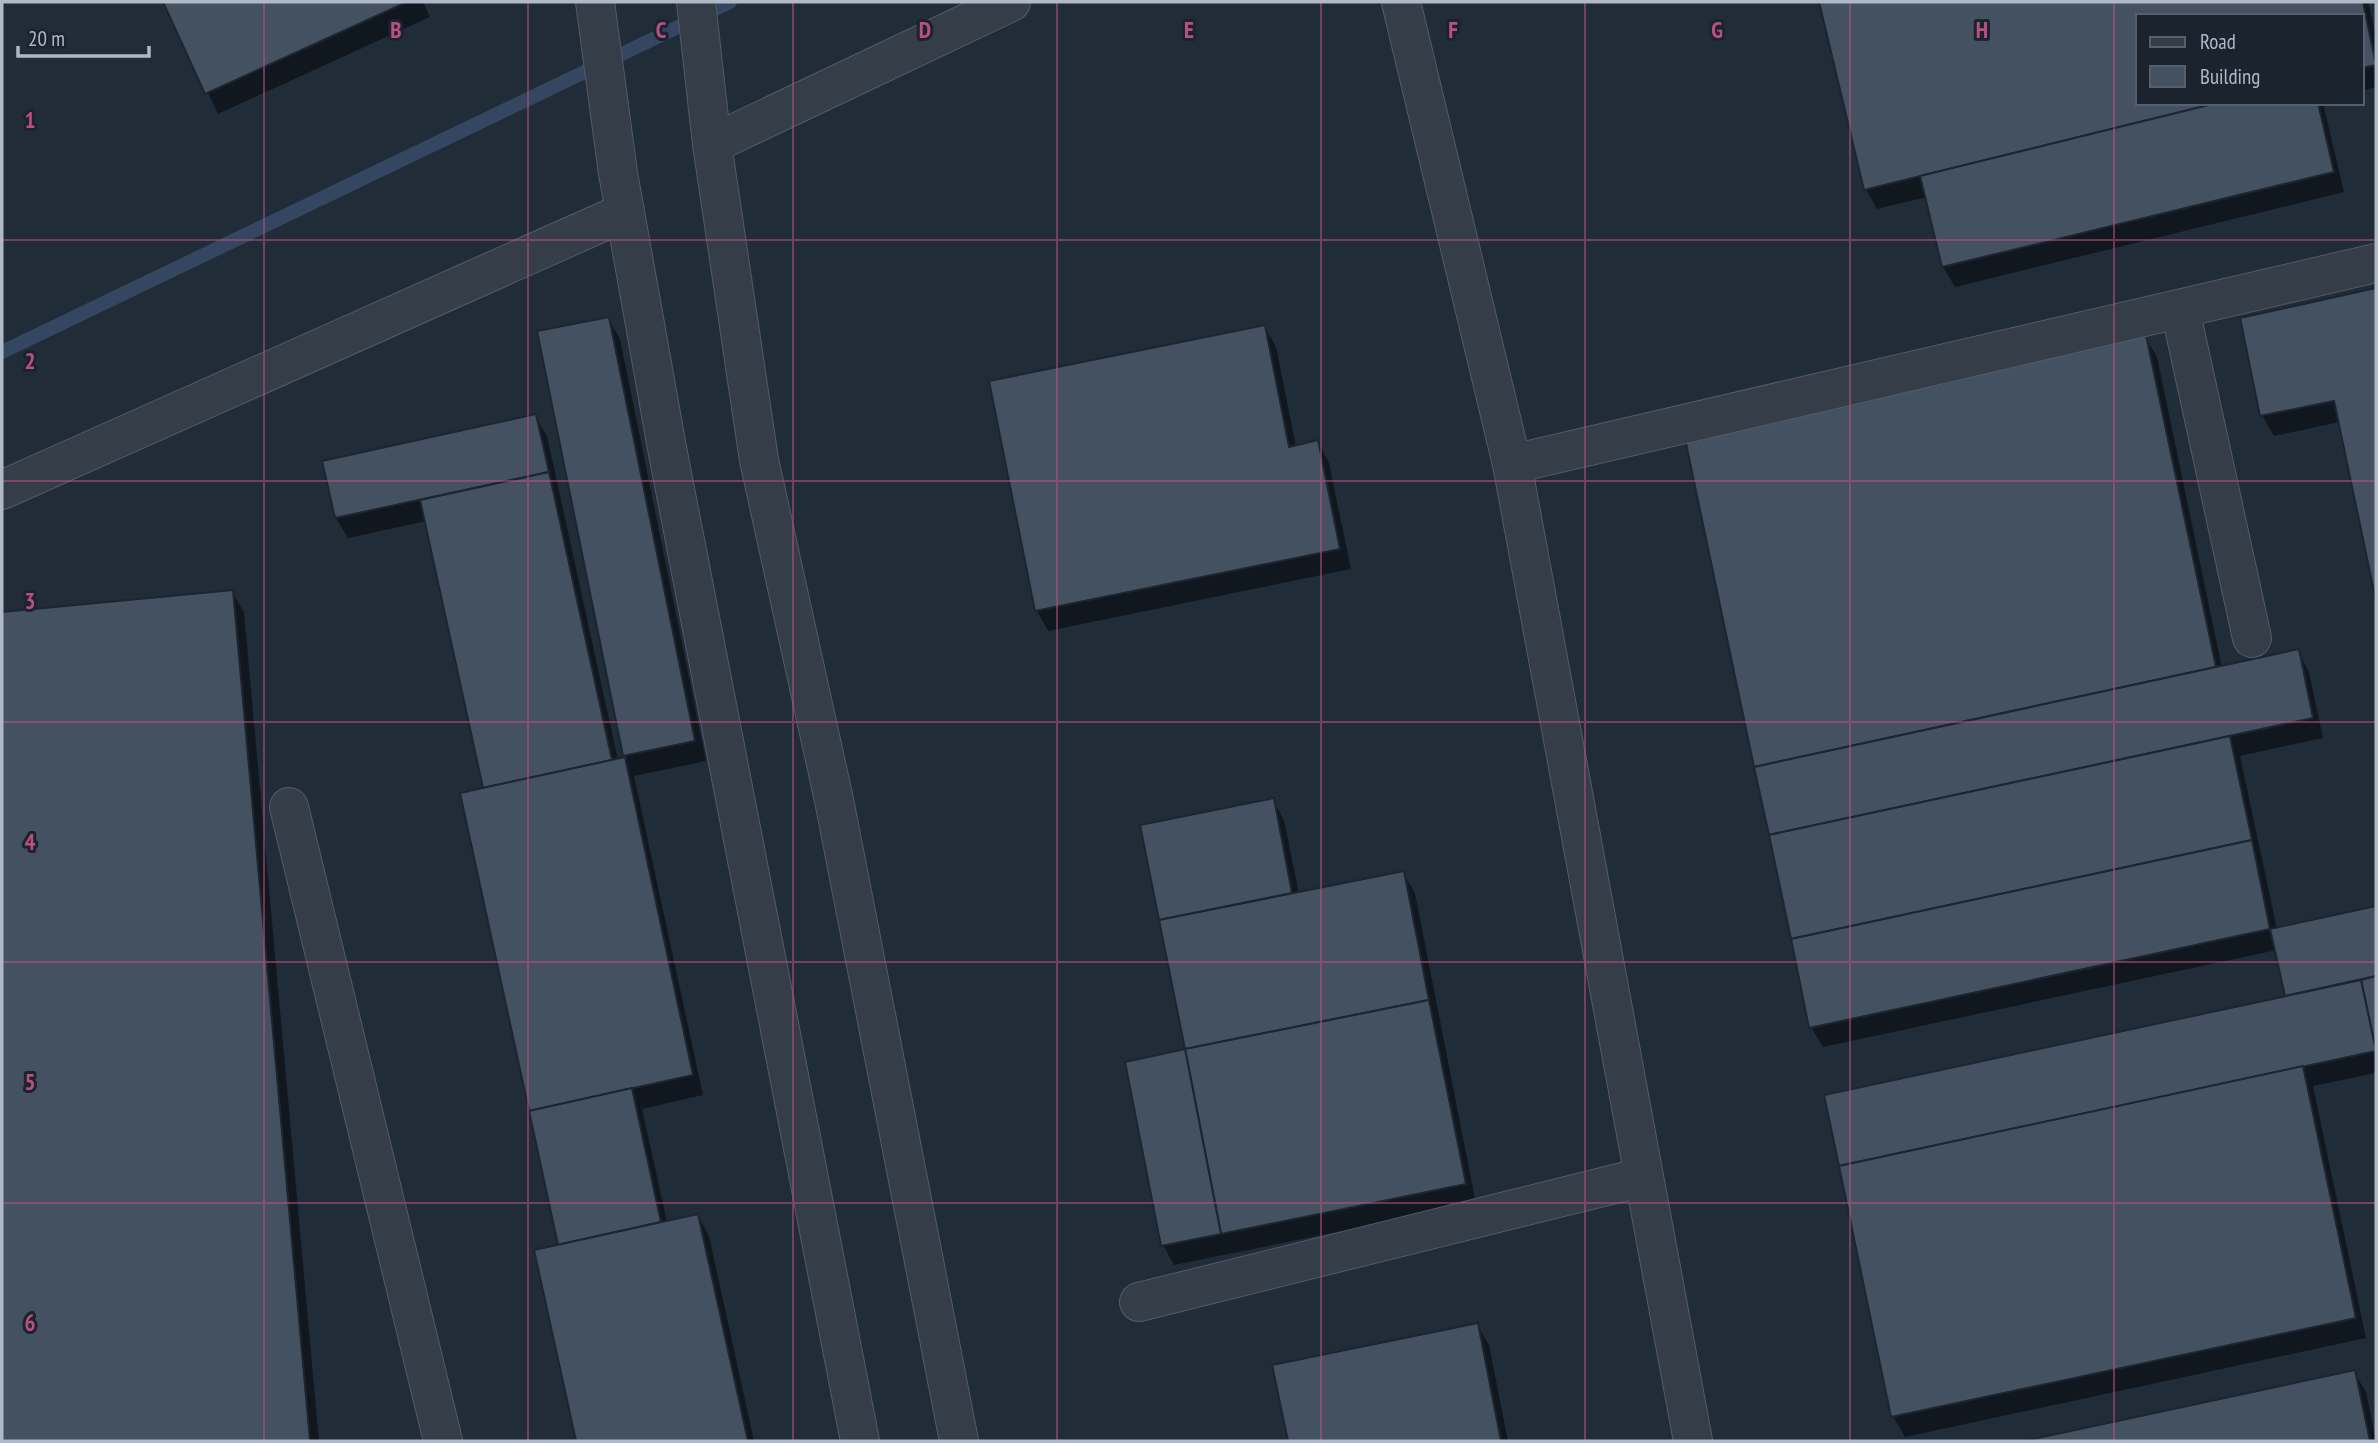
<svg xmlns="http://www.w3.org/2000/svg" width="2378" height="1443" font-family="'PT Sans Narrow',sans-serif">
<rect width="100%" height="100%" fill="#212c39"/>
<!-- shadow -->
<g fill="#0007">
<polygon points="165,2 423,2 430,17 218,114"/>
<polygon points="1821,2 2368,2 2376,35 2376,87 2362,91 2362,16 2138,16 2138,103 2323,103 2344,192 1955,287 1943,267 1927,197 1877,209 1866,189"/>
<polygon points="2376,290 2376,592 2340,422 2274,436 2262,415 2242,319"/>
<polygon points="608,318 620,339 706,761 634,776 703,1095 642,1109 667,1222 698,1216 709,1236 754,1441 577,1441 536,1252 560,1246 485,790 427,521 348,538 336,518 535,416 547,436 618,760 627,758"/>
<polygon points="1265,327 1276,347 1296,447 1318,442 1329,463 1351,569 1048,631 1037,611"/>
<polygon points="2145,337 2157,357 2222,668 2298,651 2309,672 2323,738 2240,756 2277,929 2376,908 2376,1073 2313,1086 2366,1338 1905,1437 1893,1416 2287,998 2277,950 1823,1047 1811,1027 1686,435"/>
<polygon points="232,592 244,612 319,1441 2,1441 2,614"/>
<polygon points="1273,800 1284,820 1299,894 1403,873 1415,893 1476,1204 1174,1265 1163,1245 1187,1051 1142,827"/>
<polygon points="1477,1325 1489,1345 1508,1441 1289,1441 1274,1366"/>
<polygon points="2354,1372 2366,1392 2376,1441 2032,1441"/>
</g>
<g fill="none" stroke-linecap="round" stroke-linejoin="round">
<!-- stream -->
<polyline stroke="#354760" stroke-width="14" points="2,352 730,2"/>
</g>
<!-- building -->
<g fill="#445161" stroke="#1c2530" stroke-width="2">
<polygon points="163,2 407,2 205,94"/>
<polygon points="1819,2 2363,2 2376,65 2362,68 2362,16 2138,16 2138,103 2217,103 1864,190"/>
<polygon points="2217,103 2318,103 2334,172 1942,267 1920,176"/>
<polygon points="2376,288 2376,601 2334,401 2260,416 2240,318"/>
<polygon points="609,317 695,741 623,756 537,331"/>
<polygon points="1265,325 1289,447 1318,440 1340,549 1035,611 989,381"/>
<polygon points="2146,335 2216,667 1754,767 1684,434"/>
<polygon points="536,414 549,472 335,518 322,461"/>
<polygon points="549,472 612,760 483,788 420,500"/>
<polygon points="233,590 310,1441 2,1441 2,612"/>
<polygon points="2299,649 2313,718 1769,835 1754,767"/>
<polygon points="2230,736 2252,840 1791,939 1769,835"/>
<polygon points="625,757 693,1075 529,1111 460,793"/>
<polygon points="1274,798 1292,893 1159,920 1140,825"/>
<polygon points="2252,840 2270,929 1809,1028 1791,939"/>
<polygon points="1404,871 1429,1000 1185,1049 1159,920"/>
<polygon points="2376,906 2376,976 2285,996 2270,929"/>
<polygon points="2376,976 2376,1050 2361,980"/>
<polygon points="2361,980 2376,1051 1839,1166 1824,1095"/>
<polygon points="1429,1000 1466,1184 1221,1234 1185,1049"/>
<polygon points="1185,1049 1221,1234 1161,1246 1125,1062"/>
<polygon points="2303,1066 2356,1318 1891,1417 1839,1166"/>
<polygon points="632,1088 661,1222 558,1245 529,1111"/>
<polygon points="698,1214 748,1441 576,1441 534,1250"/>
<polygon points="1478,1323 1501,1441 1288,1441 1272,1365"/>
<polygon points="2355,1370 2370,1441 2024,1441"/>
</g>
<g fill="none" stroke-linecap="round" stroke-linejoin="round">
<defs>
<g id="minor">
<polyline points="595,2 618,173 667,448 860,1441"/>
<polyline points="696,2 712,144 759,460 834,800 959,1441"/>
<polyline points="1401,2 1512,464 1693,1441"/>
<polyline points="712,144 1011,2"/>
<polyline points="2180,309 2252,638"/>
<polyline points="1512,464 2376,263"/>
<polyline points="2,490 625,212"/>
<polyline points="289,807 443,1441"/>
<polyline points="1139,1302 1643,1177"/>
</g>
</defs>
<!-- minor casing -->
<use href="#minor" stroke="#525b67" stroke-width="40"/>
<!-- minor -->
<use href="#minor" stroke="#353d49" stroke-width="38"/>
</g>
<!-- grid -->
<path fill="none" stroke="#bb5080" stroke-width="2" stroke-opacity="0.55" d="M 264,2 L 264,1441M 528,2 L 528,1441M 793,2 L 793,1441M 1057,2 L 1057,1441M 1321,2 L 1321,1441M 1585,2 L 1585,1441M 1850,2 L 1850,1441M 2114,2 L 2114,1441M 2,240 L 2376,240M 2,481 L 2376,481M 2,722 L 2376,722M 2,962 L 2376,962M 2,1203 L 2376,1203"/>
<g font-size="23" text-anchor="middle" font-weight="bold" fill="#bb5080" stroke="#1a232e" stroke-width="6" stroke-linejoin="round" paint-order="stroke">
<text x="396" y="38">B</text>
<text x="661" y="38">C</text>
<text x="925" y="38">D</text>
<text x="1189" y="38">E</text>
<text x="1453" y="38">F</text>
<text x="1717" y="38">G</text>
<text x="1982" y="38">H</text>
<text x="30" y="128">1</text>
<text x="30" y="369">2</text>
<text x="30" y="609">3</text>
<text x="30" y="850">4</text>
<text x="30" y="1090">5</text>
<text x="30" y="1331">6</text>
</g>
<!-- border -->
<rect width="2378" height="1443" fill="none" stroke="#afb8c6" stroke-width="7"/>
<!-- legend -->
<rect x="2136" y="14" width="228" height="91" fill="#1a232e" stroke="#565f6b" stroke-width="2"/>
<rect x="2150" y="37" width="35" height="10" fill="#353d49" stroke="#565f6b" stroke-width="2"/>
<text x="2200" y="49" font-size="21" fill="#afb8c6">Road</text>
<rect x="2150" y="66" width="35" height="21" fill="#445161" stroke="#565f6b" stroke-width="2"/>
<text x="2200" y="84" font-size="21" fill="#afb8c6">Building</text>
<!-- scale -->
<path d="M18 46v10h131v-10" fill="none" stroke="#afb8c6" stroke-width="3.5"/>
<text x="28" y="46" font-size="21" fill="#afb8c6" stroke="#1a232e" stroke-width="5" paint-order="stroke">20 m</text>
</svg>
